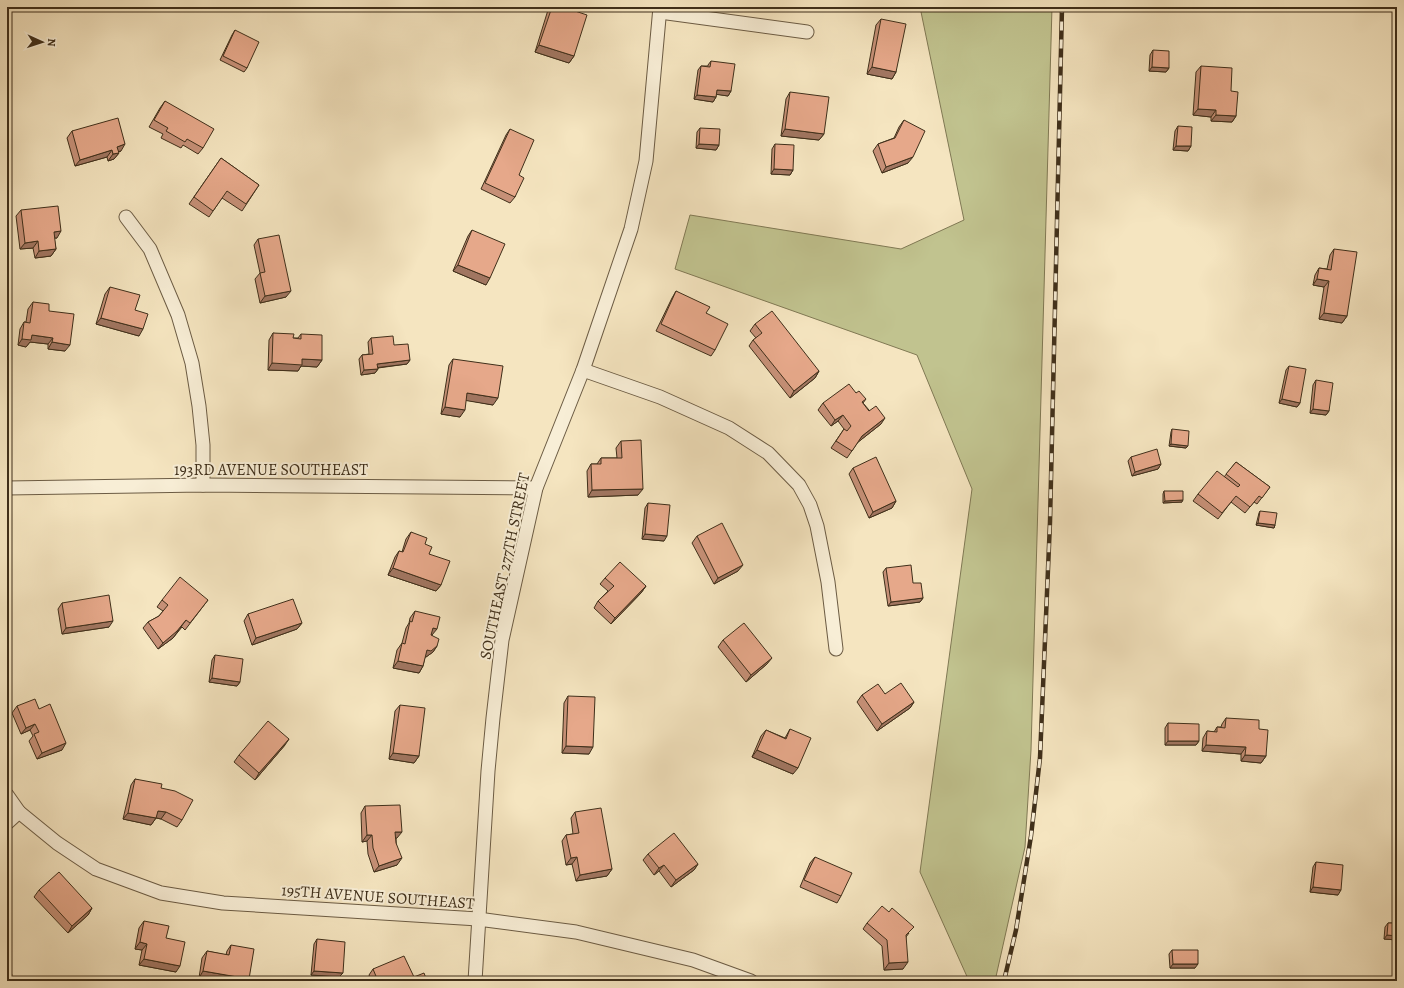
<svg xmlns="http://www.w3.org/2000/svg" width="1404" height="988" font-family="Alegreya,serif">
<rect width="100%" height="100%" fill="#f5e5c0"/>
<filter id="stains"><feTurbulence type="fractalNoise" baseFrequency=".005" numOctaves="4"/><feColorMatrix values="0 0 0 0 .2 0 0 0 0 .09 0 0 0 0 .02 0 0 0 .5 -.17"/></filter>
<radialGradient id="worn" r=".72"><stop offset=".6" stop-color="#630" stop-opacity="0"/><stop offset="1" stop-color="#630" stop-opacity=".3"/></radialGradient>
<!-- green -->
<polygon fill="#c1c38f" stroke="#807954" points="920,7 1052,7 1031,750 1025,847 995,981 969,981 920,872 972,489 917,355 675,269 690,215 901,249 964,220"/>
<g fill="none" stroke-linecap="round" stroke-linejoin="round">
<defs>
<g id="minor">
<polyline points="660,12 807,32"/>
<polyline points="126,217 150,249 178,315 192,363 199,406 203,445 203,485"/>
<polyline points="583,370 660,397 729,428 768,453 799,485 810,505 817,526 828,582 836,649"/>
<polyline points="7,488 203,485 536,488"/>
<polyline points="7,795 19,812 57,843 96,869 161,893 223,903 478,919 576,932 693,960 751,981"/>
<polyline points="7,823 19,812"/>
<polyline points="475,981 488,771 493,718 502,640 536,488 583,370 631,229 646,161 660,7"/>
</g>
</defs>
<!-- minor casing -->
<use href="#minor" stroke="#6c5c44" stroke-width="15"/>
<!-- minor -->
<use href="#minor" stroke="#f8eed6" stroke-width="13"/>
<defs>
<polyline id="rail" points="1004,981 1016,930 1031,836 1040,758 1050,522 1062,7"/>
</defs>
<!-- rail casing -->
<use href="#rail" stroke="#3f2f1a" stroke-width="4.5"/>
<!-- rail -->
<use href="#rail" stroke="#f8eed6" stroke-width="3" stroke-dasharray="9" stroke-linecap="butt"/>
</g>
<!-- wall -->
<g fill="#c69077" stroke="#3f2f1a">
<polygon points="550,7 563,7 574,56 569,63 535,52 548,10"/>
<polygon points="881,19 896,72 892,79 867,74 876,25"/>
<polygon points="235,30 247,68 244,72 220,60 232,35"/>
<polygon points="1153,50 1169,68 1166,72 1149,71 1150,55"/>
<polygon points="711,61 731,91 728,96 716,94 716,97 713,102 694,99 698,70 701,66 708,66 708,65"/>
<polygon points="1201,66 1231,91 1236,116 1232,122 1211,121 1211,117 1193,115 1196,72"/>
<polygon points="790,92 824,134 819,140 781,136 786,99"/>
<polygon points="165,101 203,148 198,154 183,145 181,148 161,138 163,134 149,127 160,108"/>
<polygon points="904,120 908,163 882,173 873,151 878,144 894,138 899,127"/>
<polygon points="1178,126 1191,146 1188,151 1173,150 1175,131"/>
<polygon points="700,128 719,145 716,150 696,148 697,132"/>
<polygon points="510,129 519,175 515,197 510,203 481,189 506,135"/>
<polygon points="72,131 121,151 118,152 119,153 114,159 108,161 107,157 75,166 67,138"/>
<polygon points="775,144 793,170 790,175 771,174 772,149"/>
<polygon points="221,158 259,185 242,211 222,198 209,217 189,204"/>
<polygon points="21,210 57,238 54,238 56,249 51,256 35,258 33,248 20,249 16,216"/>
<polygon points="472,230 486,285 453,271 468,236"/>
<polygon points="258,239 286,297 260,303 255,279 260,273 254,245"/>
<polygon points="1334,249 1347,316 1342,323 1319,319 1324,287 1313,285 1315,275 1319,268 1327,269 1330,255"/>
<polygon points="110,287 135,310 139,336 96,324 105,294"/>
<polygon points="676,291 706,313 715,350 711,356 656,331 672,298"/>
<polygon points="33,302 49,311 65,351 48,349 48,344 30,342 26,347 18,345 20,329 24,322 26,322 28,309"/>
<polygon points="755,324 819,371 815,378 790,398 749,346 753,340 756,338 750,331"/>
<polygon points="273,333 293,338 298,338 301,334 322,360 317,367 301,366 298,371 268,370 269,340"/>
<polygon points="371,338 394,345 410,360 407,364 378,368 378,369 375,373 361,375 359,359 362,355 369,354 368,342"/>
<polygon points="453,359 493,405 466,400 460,417 441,414 449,365"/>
<polygon points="1289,366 1300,403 1297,407 1279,403 1286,370"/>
<polygon points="1316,380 1329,411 1326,415 1310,413 1313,385"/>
<polygon points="856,393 866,399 863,403 881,424 858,442 847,458 831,448 844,429 838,421 831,426 818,410 823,403"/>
<polygon points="1172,429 1186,448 1169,446 1171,432"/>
<polygon points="621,441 638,495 588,497 587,471 591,464 597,464 601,458 617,458 616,448"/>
<polygon points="1131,457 1161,464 1158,469 1132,476 1128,461"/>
<polygon points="1236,462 1270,487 1257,504 1254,502 1245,513 1231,502 1218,519 1193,501 1198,494 1224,477"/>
<polygon points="853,468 896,501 892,508 869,518 849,474"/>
<polygon points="1164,491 1182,502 1163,503 1163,494"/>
<polygon points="648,503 664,541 642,539 645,508"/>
<polygon points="1260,511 1275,525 1274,528 1256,525 1259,513"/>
<polygon points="411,532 425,544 429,554 441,585 436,591 388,575 395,557 399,551 402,552 406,539"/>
<polygon points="697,536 738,571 714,584 692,543"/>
<polygon points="886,568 913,583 923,598 920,602 888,606 883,572"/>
<polygon points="605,578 646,586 641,593 611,624 594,608 598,601 608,591 600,584"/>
<polygon points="162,600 208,600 185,630 182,627 173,638 158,649 143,628 148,622 159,616 163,611 157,607"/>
<polygon points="62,603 109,627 62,634 58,609"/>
<polygon points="415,611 432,635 437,646 433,652 426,657 425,657 423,666 419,673 393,668 397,650 402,643 406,628 409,623 410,618"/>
<polygon points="248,614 302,623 297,629 252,645 244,621"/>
<polygon points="723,640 767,664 746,682 718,647"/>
<polygon points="215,655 240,682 237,686 209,682 212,660"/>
<polygon points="885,694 914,702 910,708 877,731 857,702 862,695"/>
<polygon points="568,696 589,754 562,753 564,703"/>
<polygon points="400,705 419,756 414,763 389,759 395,711"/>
<polygon points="17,706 39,709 62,750 37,759 29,741 33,736 30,730 21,734 12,713"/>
<polygon points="1226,718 1259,729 1266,756 1261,763 1241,761 1241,754 1202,751 1203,738 1207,731 1214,732 1217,727 1221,727 1222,724"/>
<polygon points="1168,723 1199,741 1196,745 1165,745 1165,728"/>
<polygon points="790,729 793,774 752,757 761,736 766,730 785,738"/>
<polygon points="285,745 255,780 234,762 239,755"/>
<polygon points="135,779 161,788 182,820 177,827 161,819 156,818 151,825 123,819 131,785"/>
<polygon points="365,806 397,838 396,838 397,865 374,872 368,854 367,841 362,842 361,813"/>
<polygon points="575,812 612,869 607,876 576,881 572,864 566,865 562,841 566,835 573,834 571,818"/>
<polygon points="648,854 698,864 694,870 671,887 659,871 654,875 643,860"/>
<polygon points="815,857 841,896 837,903 800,887 810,863"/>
<polygon points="1316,862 1338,895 1310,892 1313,867"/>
<polygon points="39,890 92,908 88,915 68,933 34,897"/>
<polygon points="1397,902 1397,940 1384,939 1385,927 1388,923 1395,923 1396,904"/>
<polygon points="144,921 176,972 139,965 142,950 135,949 139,928"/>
<polygon points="867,923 909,933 906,937 903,969 884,970 882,946 863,929"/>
<polygon points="317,939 339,977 311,975 314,944"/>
<polygon points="231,945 249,979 247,981 218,981 199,978 202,958 207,951 226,955 227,951"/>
<polygon points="1172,950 1195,968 1170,968 1169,954"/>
<polygon points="373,969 414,977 427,981 371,981 369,975"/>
</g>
<!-- shaded-wall -->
<g fill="#a17661" stroke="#3f2f1a">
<polygon points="539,45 574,56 569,63 535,52"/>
<polygon points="872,67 896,72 892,79 867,74"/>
<polygon points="1152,67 1169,68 1166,72 1149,71"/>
<polygon points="717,90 731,91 728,96 714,94"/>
<polygon points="697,95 716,97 713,102 694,99"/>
<polygon points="1198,109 1216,110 1211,117 1193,115"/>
<polygon points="1216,115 1236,116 1232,122 1211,121"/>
<polygon points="785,129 824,134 819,140 781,136"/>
<polygon points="125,144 121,151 112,153 117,147"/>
<polygon points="699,144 719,145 716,150 696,148"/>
<polygon points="1176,146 1191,146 1188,151 1173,150"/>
<polygon points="112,150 107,157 75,166 80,160"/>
<polygon points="119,153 114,159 108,161 113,154"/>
<polygon points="913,157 908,163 882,173 886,167"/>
<polygon points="774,169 793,170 790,175 771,174"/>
<polygon points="61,231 57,238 49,238 54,232"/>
<polygon points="38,241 33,248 20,249 25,243"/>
<polygon points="56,249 51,256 35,258 39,251"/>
<polygon points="458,265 490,278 486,285 453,271"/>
<polygon points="1317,279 1329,281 1324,287 1313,285"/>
<polygon points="291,291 286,297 260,303 265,296"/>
<polygon points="1324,313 1347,316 1342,323 1319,319"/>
<polygon points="101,318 143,329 139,336 96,324"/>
<polygon points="32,335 53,338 48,344 30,342 26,347 18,345 22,339"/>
<polygon points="52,342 70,345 65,351 48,349"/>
<polygon points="302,359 322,360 317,367 301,366 298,371 268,370 272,363"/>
<polygon points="410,360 407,364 374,368 377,364"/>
<polygon points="378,369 375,373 361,375 364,370"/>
<polygon points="819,371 815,378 790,398 794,391"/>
<polygon points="467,393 498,398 493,405 463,400"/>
<polygon points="1282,399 1300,403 1297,407 1279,403"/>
<polygon points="445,407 465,410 460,417 441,414"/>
<polygon points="1313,409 1329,411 1326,415 1310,413"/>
<polygon points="843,415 838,421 831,426 835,420"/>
<polygon points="885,418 881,424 857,443 862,436"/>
<polygon points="1171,444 1188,446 1186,448 1169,446"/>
<polygon points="1161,464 1158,469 1132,476 1135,472"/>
<polygon points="643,489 638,495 588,497 592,490"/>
<polygon points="1183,500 1182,502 1163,503 1165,501"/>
<polygon points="896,501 892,508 869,518 873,512"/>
<polygon points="1258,523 1275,525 1274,528 1256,525"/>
<polygon points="645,534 667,536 664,541 642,539"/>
<polygon points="743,565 738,571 714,584 718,578"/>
<polygon points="393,568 441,585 436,591 388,575"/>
<polygon points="646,586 641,593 611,624 615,618"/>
<polygon points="923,598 920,602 888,606 891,602"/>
<polygon points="186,620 173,638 158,649 163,643"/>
<polygon points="113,621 109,627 62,634 66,628"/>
<polygon points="302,623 297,629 252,645 256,638"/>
<polygon points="433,628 437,629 432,635 428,634"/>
<polygon points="437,646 433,652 426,657 422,656 427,650"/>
<polygon points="772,658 767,664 746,682 751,675"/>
<polygon points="398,661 423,666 419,673 393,668"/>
<polygon points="212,678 240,682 237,686 209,682"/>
<polygon points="914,702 910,708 877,731 882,724"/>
<polygon points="35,724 30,730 21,734 26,728"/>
<polygon points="289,739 285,745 255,780 259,773"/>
<polygon points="1168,741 1199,741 1196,745 1165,745"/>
<polygon points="66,743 62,750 37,759 42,753"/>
<polygon points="1206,745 1246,747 1241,754 1202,751"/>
<polygon points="566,746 593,747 589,754 562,753"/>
<polygon points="757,750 798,768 793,774 752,757"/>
<polygon points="393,753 419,756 414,763 389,759"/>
<polygon points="1245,755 1266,756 1261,763 1241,761"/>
<polygon points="158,811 166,812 161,819 153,817"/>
<polygon points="128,813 156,818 151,825 123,819"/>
<polygon points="395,832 402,832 397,838 391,839"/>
<polygon points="367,835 372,835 367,841 362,842"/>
<polygon points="577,857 572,864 566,865 571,858"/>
<polygon points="402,858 397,865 374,872 379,866"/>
<polygon points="698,864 694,870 671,887 676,880"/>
<polygon points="664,865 659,871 654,875 659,868"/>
<polygon points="612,869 607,876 576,881 580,875"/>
<polygon points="1313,887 1341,890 1338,895 1310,892"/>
<polygon points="92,908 88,915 68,933 72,926"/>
<polygon points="1387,935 1397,936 1397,940 1384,939"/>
<polygon points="140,942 147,944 142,950 135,949"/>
<polygon points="144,959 180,966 176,972 139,965"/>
<polygon points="908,962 903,969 884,970 889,963"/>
<polygon points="1173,964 1198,964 1195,968 1170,968"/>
<polygon points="203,971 249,979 247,981 218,981 199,978"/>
<polygon points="314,971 343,973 339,977 311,975"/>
<polygon points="12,975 8,981 7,981 7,978"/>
</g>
<!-- building -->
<g fill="#e6a88a" stroke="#3f2f1a">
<polygon points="552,7 563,7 587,15 574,56 539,45"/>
<polygon points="881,19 906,24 896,72 872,67"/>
<polygon points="235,30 259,42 247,68 223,56"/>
<polygon points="1153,50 1169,51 1169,68 1152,67"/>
<polygon points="711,61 735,64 731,91 717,90 716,97 697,95 701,66 710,67"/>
<polygon points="1201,66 1232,68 1231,91 1238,92 1236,116 1216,115 1216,110 1198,109"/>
<polygon points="790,92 829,97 824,134 785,129"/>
<polygon points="165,101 214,129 203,148 187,139 185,142 166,131 168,128 154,120"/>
<polygon points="118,118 125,144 117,147 119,153 113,154 112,150 80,160 72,131"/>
<polygon points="904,120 925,131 913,157 886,167 878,144 895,138"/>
<polygon points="1178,126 1192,127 1191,146 1176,146"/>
<polygon points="700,128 720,129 719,145 699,144"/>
<polygon points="510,129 534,140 519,175 524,178 515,197 485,183"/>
<polygon points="775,144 794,145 793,170 774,169"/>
<polygon points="221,158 259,185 246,204 227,191 213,211 194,197"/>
<polygon points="58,206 61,231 54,232 56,249 39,251 38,241 25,243 21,210"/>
<polygon points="472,230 505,244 490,278 458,265"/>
<polygon points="279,235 291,291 265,296 260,273 265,272 258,239"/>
<polygon points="1334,249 1357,252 1347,316 1324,313 1329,281 1317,279 1319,268 1331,270"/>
<polygon points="110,287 140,295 135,310 148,314 143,329 101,318"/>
<polygon points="676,291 710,307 706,313 728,324 715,350 661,324"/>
<polygon points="33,302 49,304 49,311 74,314 70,345 52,342 53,338 32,335 31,340 22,339 24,322 30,323"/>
<polygon points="772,311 819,371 794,391 753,340 762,333 755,324"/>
<polygon points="273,333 294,334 293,338 301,339 301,334 322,335 322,360 302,359 302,365 272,363"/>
<polygon points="393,336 394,345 408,344 410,360 377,364 378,369 364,370 362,355 373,354 371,338"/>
<polygon points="453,359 503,366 498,398 467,393 465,410 445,407"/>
<polygon points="1289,366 1306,369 1300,403 1282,399"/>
<polygon points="1316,380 1333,383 1329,411 1313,409"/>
<polygon points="849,384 856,393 859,391 866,399 862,402 869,411 876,406 885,418 862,436 852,451 836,441 844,429 847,431 851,426 843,415 835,420 823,403"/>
<polygon points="1172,429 1189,431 1188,446 1171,444"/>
<polygon points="641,440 643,489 592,490 591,464 601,464 601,458 622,458 621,441"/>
<polygon points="1157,449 1161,464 1135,472 1131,457"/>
<polygon points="876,457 896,501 873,512 853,468"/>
<polygon points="1236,462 1270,487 1262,498 1259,496 1250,507 1236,496 1222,513 1198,494 1217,471 1238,487 1240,485 1226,474"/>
<polygon points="1164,491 1183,491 1183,500 1165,501"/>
<polygon points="648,503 670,505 667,536 645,534"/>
<polygon points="1260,511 1277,513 1275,525 1258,523"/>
<polygon points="722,523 743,565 718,578 697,536"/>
<polygon points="411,532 427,538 425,544 432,547 429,554 450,561 441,585 393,568 399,551 403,552"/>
<polygon points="620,562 646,586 615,618 598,601 614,586 605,578"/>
<polygon points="911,565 913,583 921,583 923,598 891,602 886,568"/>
<polygon points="180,577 208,600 190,623 186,620 177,631 163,643 148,622 159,616 168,605 162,600"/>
<polygon points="109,595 113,621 66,628 62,603"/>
<polygon points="293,599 302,623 256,638 248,614"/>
<polygon points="415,611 440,617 437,629 433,628 431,635 439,639 437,646 431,651 427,650 423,666 398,661 402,643 405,644 410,621 412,622"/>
<polygon points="744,623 772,658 751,675 723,640"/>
<polygon points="215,655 243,659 240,682 212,678"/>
<polygon points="901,683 914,702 882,724 862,695 878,684 885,694"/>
<polygon points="568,696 595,697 593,747 566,746"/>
<polygon points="35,699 39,709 50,704 66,743 42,753 34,734 39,732 35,724 26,728 17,706"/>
<polygon points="400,705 425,708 419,756 393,753"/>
<polygon points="1226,718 1259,720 1259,729 1268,730 1266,756 1245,755 1246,747 1206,745 1207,731 1217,732 1217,727 1225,728"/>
<polygon points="268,721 289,739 259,773 239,755"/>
<polygon points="1168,723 1199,724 1199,741 1168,741"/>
<polygon points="790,729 811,738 798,768 757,750 766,730 786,739"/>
<polygon points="135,779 162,784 161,788 175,791 193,800 182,820 166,812 158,811 156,818 128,813"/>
<polygon points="400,805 402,832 395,832 396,843 402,858 379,866 373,848 372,835 367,835 365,806"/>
<polygon points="601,808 612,869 580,875 577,857 571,858 566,835 579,833 575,812"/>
<polygon points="674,833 698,864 676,880 664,865 659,868 648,854"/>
<polygon points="815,857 852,873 841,896 804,880"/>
<polygon points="1316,862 1343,865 1341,890 1313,887"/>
<polygon points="59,872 92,908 72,926 39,890"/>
<polygon points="882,906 889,912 892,908 914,927 906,935 908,962 889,963 887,940 867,923"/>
<polygon points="144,921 169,926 166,938 185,942 180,966 144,959 147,944 140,942"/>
<polygon points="1388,923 1397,923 1397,936 1387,935"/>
<polygon points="317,939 345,942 343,973 314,971"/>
<polygon points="231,945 254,949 249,979 203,971 207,951 229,955"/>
<polygon points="1172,950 1198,950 1198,964 1173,964"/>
<polygon points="404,956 414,977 424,973 427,981 378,981 373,969"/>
<polygon points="7,964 12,975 7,978"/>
</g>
<g text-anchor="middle" stroke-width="4" stroke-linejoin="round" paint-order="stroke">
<!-- street labels -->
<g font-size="16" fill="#3f2f1a" stroke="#f8eed6">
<text x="271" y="475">193RD AVENUE SOUTHEAST</text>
<text transform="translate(504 566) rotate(-78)" y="6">SOUTHEAST 277TH STREET</text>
<text transform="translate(378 896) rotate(4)" y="6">195TH AVENUE SOUTHEAST</text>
</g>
</g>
<!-- margin -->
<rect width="1404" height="988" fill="none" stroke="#f5e5c0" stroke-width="24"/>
<rect x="8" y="8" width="1388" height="972" fill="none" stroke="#3f2f1a" stroke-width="2"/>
<rect x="12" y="12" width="1380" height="964" fill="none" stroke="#3f2f1a"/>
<!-- north arrow -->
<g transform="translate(42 42) rotate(93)" stroke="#f8eed6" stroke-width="3" paint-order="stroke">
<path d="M0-3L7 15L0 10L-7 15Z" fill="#3f2f1a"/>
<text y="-6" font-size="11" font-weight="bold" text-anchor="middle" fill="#3f2f1a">N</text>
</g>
<rect width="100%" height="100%" filter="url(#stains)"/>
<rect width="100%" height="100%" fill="url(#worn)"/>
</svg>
